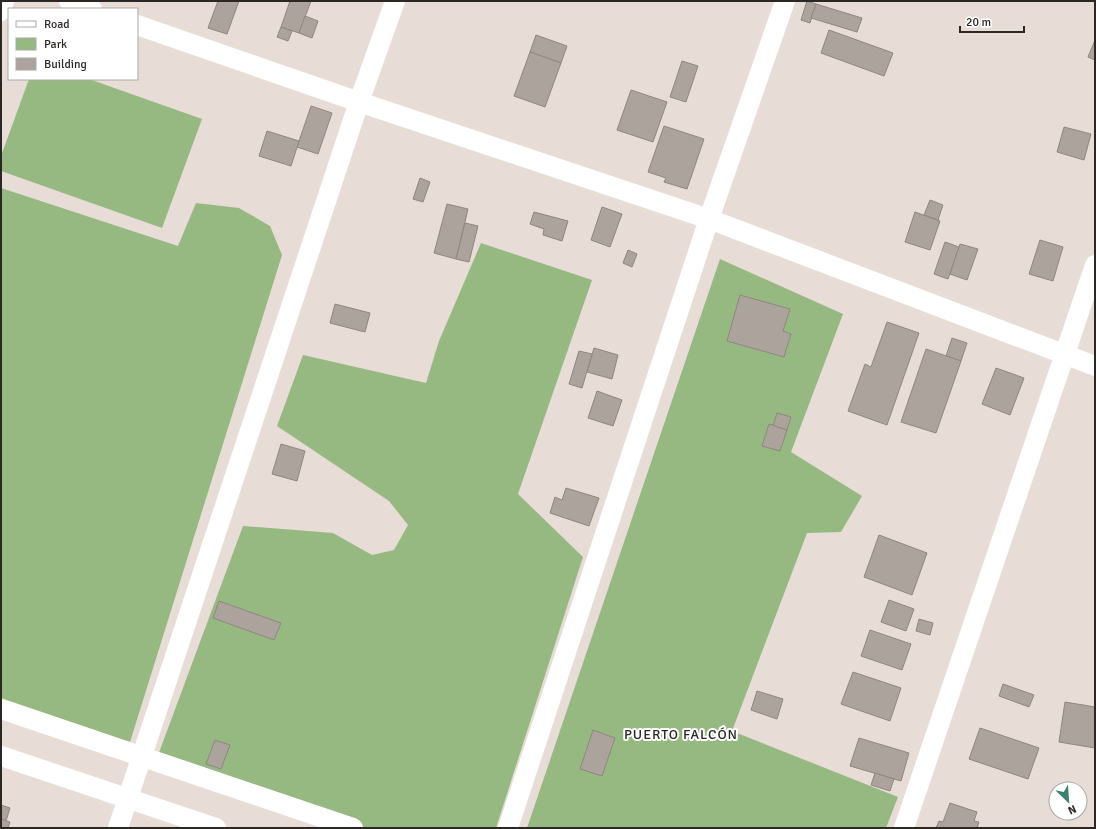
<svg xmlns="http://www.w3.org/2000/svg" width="1096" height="829" font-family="Signika,sans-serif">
<rect width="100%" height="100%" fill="#e7dcd6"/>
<!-- green -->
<g fill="#96b981">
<polygon points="29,79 89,79 202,119 162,228 1,171 1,156"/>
<polygon points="1,188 178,246 196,203 239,208 270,226 282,255 130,742 1,698"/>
<polygon points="481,243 592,280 518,494 583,557 496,828 362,828 157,758 243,526 333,533 372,555 394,550 408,525 389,501 277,426 303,355 426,383 439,341"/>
<polygon points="720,259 843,314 791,452 862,496 841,532 807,533 732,731 898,797 886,828 527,828"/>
</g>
<!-- building -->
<g fill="#aca49c" stroke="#8e867f">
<polygon points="218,1 239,1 227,34 208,28"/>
<polygon points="290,1 311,1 299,33 281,27"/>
<polygon points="807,1 816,4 810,23 801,20"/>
<polygon points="816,4 862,18 857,32 811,18"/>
<polygon points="305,16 318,21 312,38 299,33"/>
<polygon points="281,27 292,31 288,41 277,37"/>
<polygon points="829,30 893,53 884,76 821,53"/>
<polygon points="536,35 567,46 561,63 530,52"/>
<polygon points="1095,40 1095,60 1088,57"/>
<polygon points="530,52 561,63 545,107 514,96"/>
<polygon points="682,61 698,66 686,102 670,97"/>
<polygon points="631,90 667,102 653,142 617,130"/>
<polygon points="311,106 332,113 318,154 297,147"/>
<polygon points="664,126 704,139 687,189 664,182 666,178 648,172"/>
<polygon points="1064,127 1091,134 1084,160 1057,152"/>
<polygon points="267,131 299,141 291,166 259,156"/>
<polygon points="420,178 430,182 423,202 413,199"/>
<polygon points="930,200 943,205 938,220 924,215"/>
<polygon points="447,204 468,209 456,259 434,253"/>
<polygon points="602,207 622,214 610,247 591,240"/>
<polygon points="534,212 568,221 562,241 543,235 544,229 530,224"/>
<polygon points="915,212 940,221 930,250 905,242"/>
<polygon points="465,223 478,226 469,262 456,259"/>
<polygon points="1040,240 1063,247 1053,281 1029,274"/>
<polygon points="945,242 959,247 948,279 934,274"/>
<polygon points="960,244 978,249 967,280 950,274"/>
<polygon points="628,250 637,254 632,267 623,263"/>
<polygon points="740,295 790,309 783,331 791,334 784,357 727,341"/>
<polygon points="335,304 370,313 365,332 330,323"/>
<polygon points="887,322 919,333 887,425 848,411 865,364 871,367"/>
<polygon points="952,338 967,343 961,361 946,356"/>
<polygon points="594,348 618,355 612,379 587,372"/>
<polygon points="926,349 961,361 936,433 901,422"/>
<polygon points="579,351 592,354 582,388 569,384"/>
<polygon points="996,368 1024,378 1010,415 982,404"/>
<polygon points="597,391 622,400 613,426 588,418"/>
<polygon points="777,413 791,417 787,430 773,426"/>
<polygon points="769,424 787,430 780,451 762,446"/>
<polygon points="281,444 305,451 297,481 272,474"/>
<polygon points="566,488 599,498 589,526 550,513 555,497 562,500"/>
<polygon points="879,535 927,553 912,595 864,577"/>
<polygon points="889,600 914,609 906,631 881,622"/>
<polygon points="219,601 281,623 274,640 213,618"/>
<polygon points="919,619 933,623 930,635 916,631"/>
<polygon points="870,630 911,644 902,670 861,656"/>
<polygon points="853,672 901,688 890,721 841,704"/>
<polygon points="1003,684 1034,695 1029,707 999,696"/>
<polygon points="757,691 783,699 777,719 751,710"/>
<polygon points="1065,702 1095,707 1095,748 1059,742"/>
<polygon points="980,728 1039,748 1028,779 969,759"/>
<polygon points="593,730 615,738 602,776 580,769"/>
<polygon points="859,738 909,753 901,781 850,766"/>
<polygon points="215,740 230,745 221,769 206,764"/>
<polygon points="875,773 894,779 890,791 871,785"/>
<polygon points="950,803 977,812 974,821 979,822 977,828 936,828 939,821 943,822"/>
<polygon points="1,805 10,808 6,821 1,819"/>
<polygon points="1,819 10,822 8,828 1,828"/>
</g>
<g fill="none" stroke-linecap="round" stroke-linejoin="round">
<!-- minor -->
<g stroke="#fff" stroke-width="20">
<polyline points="69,1 92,9"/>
<polyline points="1,11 4,1"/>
<polyline points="137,25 359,102 709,219 1095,366"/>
<polyline points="1,709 353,828"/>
<polyline points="1,756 216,828"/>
<polyline points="118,828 359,102 395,1"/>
<polyline points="508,828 709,219 785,1"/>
<polyline points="904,828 1095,265"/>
</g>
</g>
<g text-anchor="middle" stroke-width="4" stroke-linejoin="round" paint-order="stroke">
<!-- quarter labels -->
<g font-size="14" letter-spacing="1" fill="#2b2725" stroke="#fff">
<text x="681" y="739">PUERTO FALCÓN</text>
</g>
</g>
<!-- border -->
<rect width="1096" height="829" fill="none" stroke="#2b2725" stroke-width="4"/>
<!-- legend -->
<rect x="8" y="8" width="130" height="72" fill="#ffffff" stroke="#aaa9a8"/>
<rect x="16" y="21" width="20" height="6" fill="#ffffff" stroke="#aaa9a8"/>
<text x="44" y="28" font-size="12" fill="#2b2725">Road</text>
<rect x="16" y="38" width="20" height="12" fill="#96b981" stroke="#aaa9a8"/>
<text x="44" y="48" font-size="12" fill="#2b2725">Park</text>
<rect x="16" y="58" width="20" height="12" fill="#aca49c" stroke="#aaa9a8"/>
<text x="44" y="68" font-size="12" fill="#2b2725">Building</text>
<!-- north arrow -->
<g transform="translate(1068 801) rotate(155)"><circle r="19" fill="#ffffff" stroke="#aaa9a8"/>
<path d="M0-3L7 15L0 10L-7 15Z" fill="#3e7f6f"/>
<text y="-6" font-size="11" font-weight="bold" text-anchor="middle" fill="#2b2725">N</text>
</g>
<!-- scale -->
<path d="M960 26v6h64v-6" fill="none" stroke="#2b2725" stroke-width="2"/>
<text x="966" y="26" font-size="12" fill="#2b2725" stroke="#ffffff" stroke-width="3" paint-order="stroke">20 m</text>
</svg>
